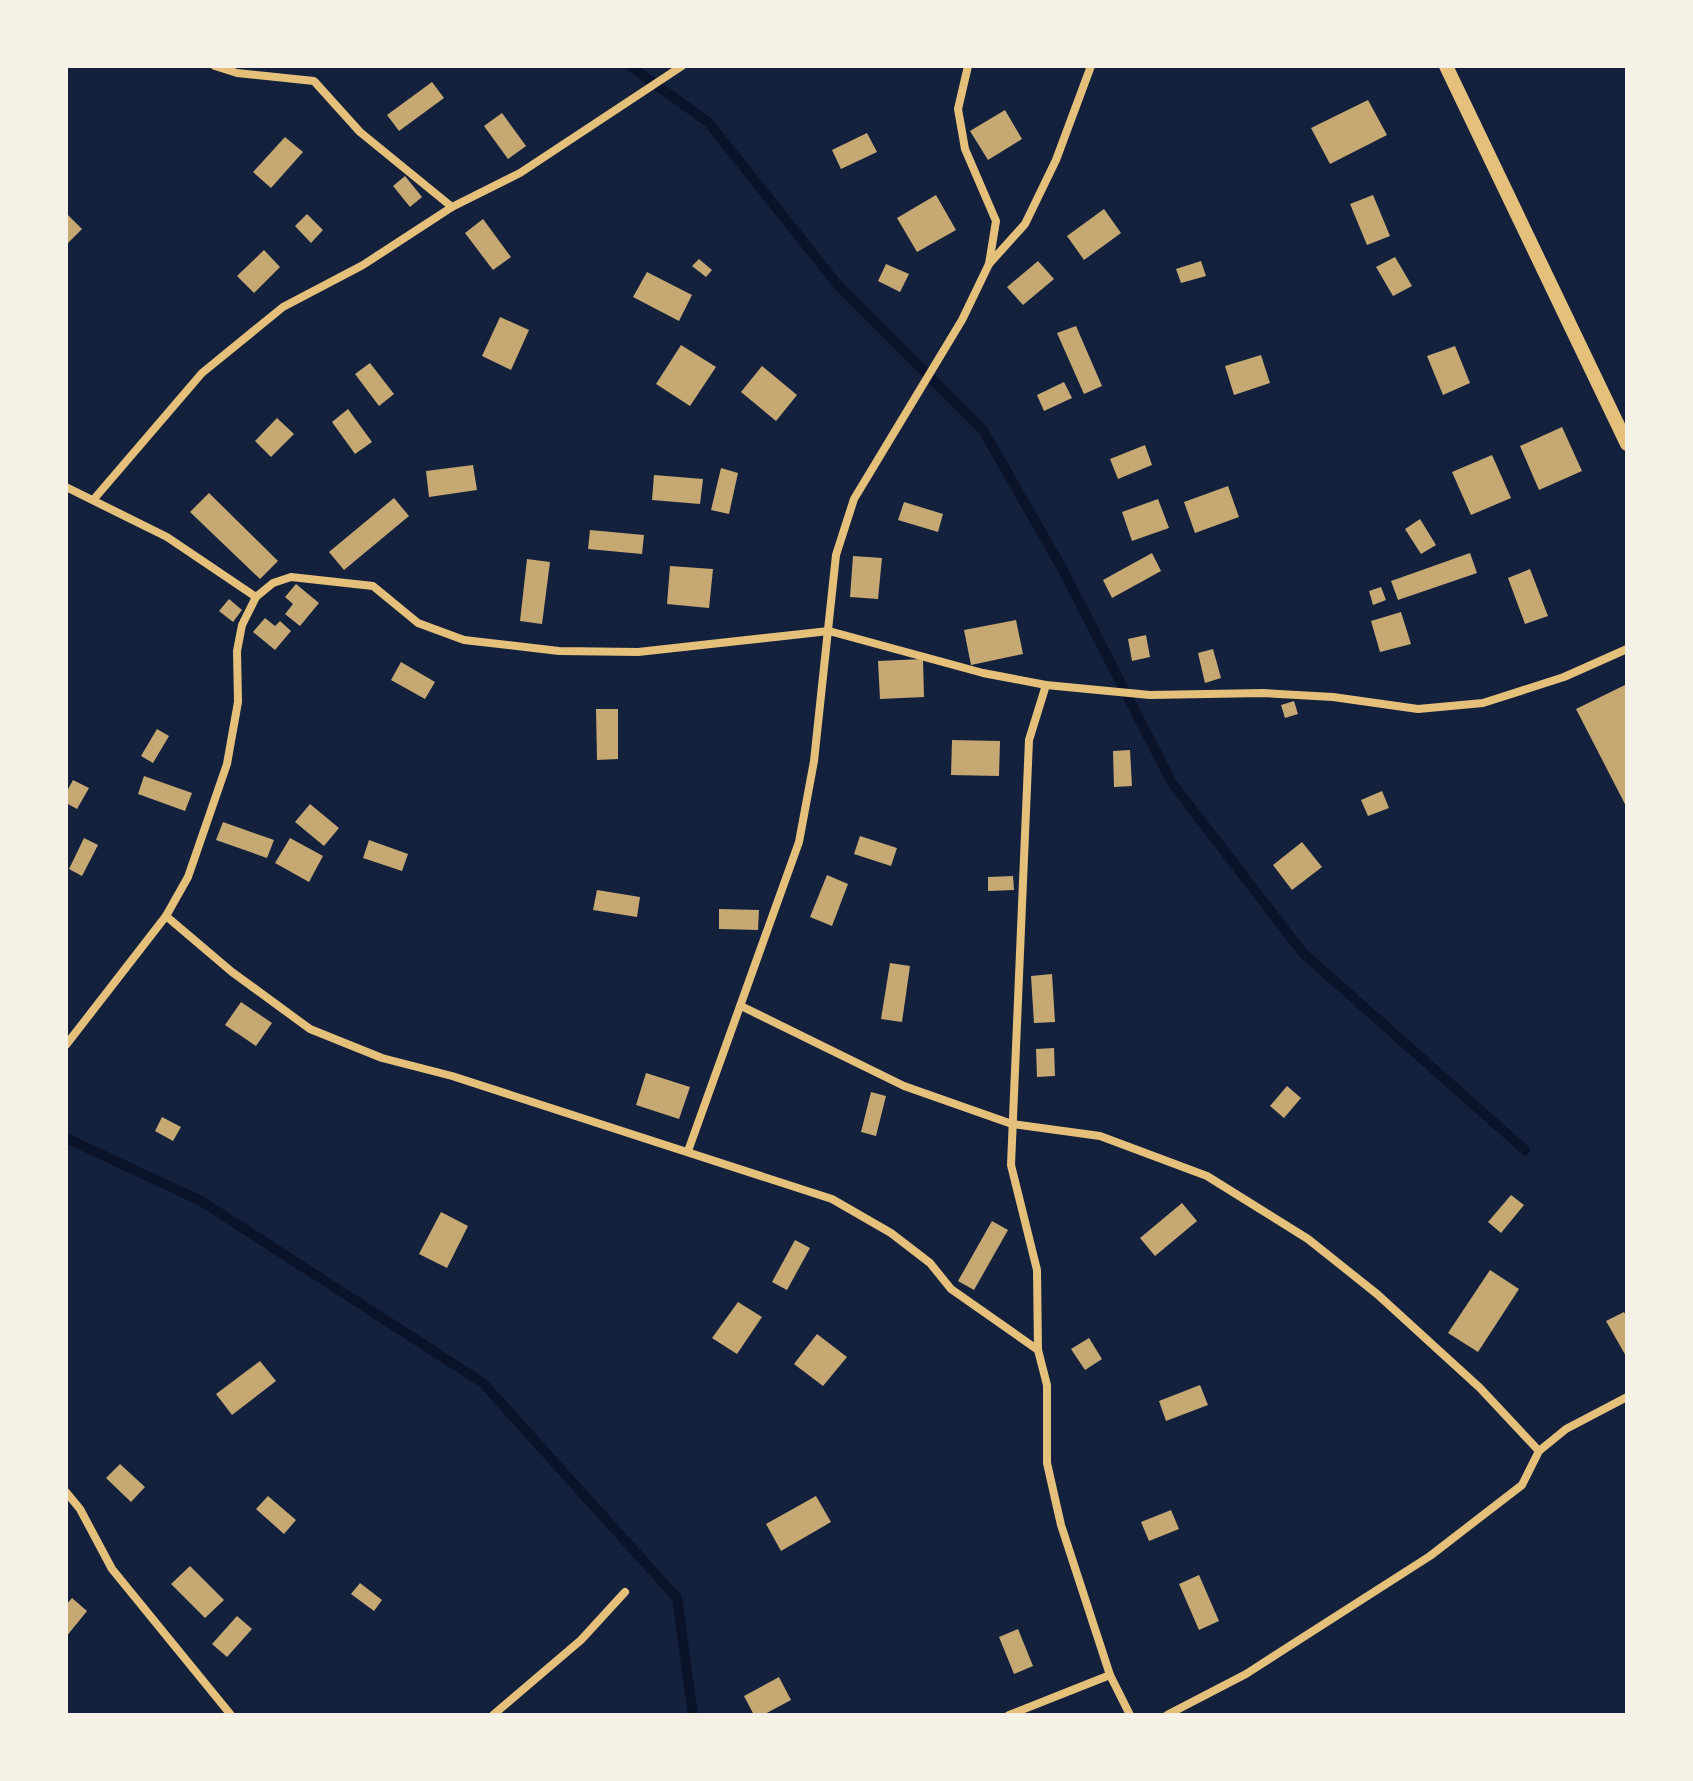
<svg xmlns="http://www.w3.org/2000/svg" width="1693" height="1781" font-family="'Sofia Sans Condensed',sans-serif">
<rect width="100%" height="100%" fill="#14213d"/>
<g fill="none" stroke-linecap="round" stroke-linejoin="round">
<!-- stream -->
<g stroke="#0b132b" stroke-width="10">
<polyline points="630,66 708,122 838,285 983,430 1063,570 1172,783 1303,953 1525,1150"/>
<polyline points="66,1138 201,1201 483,1383 677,1598 693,1715"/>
</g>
</g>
<!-- building -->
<g fill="#c6a872">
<polygon points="432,82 444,98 399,131 387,115"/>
<polygon points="1368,100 1387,135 1330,164 1311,128"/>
<polygon points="1005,110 1022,139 988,160 970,131"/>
<polygon points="502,113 526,146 508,159 484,126"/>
<polygon points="867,133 877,152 841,169 832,150"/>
<polygon points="285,137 303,152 271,188 253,172"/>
<polygon points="405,176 422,197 410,207 393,186"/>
<polygon points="936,195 956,230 917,252 897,218"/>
<polygon points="1373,195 1390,236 1367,245 1350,204"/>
<polygon points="1104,209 1121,233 1084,260 1067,236"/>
<polygon points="66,213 82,229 66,245"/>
<polygon points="307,214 323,230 311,243 295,226"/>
<polygon points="483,219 511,257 493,270 465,233"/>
<polygon points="264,250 280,267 254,293 237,276"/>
<polygon points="1395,257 1412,286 1393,296 1376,267"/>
<polygon points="699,259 712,270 706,277 692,266"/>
<polygon points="1038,261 1054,279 1023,305 1007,287"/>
<polygon points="1201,261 1206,276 1181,283 1176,269"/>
<polygon points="886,264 909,274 900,292 878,281"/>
<polygon points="647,272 692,295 679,321 633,297"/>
<polygon points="500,317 529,330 511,370 482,356"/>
<polygon points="1076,326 1102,386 1084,394 1057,333"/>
<polygon points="681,345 716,367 690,406 656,384"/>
<polygon points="1455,346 1470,383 1443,395 1427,356"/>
<polygon points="1261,355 1270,383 1234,395 1225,366"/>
<polygon points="370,363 394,394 379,406 355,374"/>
<polygon points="762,366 797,395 776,421 741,392"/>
<polygon points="1064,382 1072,398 1044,411 1037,395"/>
<polygon points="348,409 372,442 355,454 332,422"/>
<polygon points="277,418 294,434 271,457 255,441"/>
<polygon points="1562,427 1582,471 1539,490 1520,446"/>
<polygon points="1145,445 1152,465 1118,479 1110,459"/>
<polygon points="1492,455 1511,498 1471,515 1452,472"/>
<polygon points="473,465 477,490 429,497 426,471"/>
<polygon points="721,468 738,473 729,514 711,510"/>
<polygon points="654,475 703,479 700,504 652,500"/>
<polygon points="1228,486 1239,517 1195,533 1184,502"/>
<polygon points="209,493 278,561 260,579 190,512"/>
<polygon points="394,498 409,516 344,570 329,552"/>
<polygon points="1158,499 1169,528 1132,541 1122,512"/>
<polygon points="904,502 943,514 938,532 898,520"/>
<polygon points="1420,519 1436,545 1421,554 1405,529"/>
<polygon points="590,530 644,535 642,554 588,549"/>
<polygon points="1152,553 1161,571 1112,598 1103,580"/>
<polygon points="1470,553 1477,573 1398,600 1391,581"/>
<polygon points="853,556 882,558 878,599 850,597"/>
<polygon points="527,559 550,562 542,624 520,621"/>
<polygon points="670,566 713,569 709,608 667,604"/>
<polygon points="1530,569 1548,616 1525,624 1508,578"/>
<polygon points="296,584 319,603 300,626 285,614 293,604 285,597"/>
<polygon points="1381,587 1386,600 1373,605 1369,591"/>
<polygon points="229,599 242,610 233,622 219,611"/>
<polygon points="1401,612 1411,644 1380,652 1371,621"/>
<polygon points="265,618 275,626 280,621 291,631 275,650 253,632"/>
<polygon points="1016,620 1023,654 971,665 964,630"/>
<polygon points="1146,635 1150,657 1132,661 1128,639"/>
<polygon points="1213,649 1221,678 1205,683 1198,653"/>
<polygon points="923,659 924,697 880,699 878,661"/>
<polygon points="401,662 435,682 425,699 391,680"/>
<polygon points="1627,684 1627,808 1576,709"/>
<polygon points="1294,701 1298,714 1285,718 1281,705"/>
<polygon points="596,709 618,709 618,759 597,760"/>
<polygon points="157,729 169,736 153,763 141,756"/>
<polygon points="952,740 1000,741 999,776 951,775"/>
<polygon points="1130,750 1132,786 1114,787 1113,751"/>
<polygon points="144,776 192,793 185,811 138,794"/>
<polygon points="73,780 89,788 77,809 66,803 66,793"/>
<polygon points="1382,791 1389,808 1368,816 1361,800"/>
<polygon points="310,804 339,828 324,846 295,822"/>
<polygon points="223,822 274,840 267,858 216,840"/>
<polygon points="860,836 897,848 891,866 854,854"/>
<polygon points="84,838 98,845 82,876 69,869"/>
<polygon points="290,838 323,856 309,882 275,863"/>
<polygon points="369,840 408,854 402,871 363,858"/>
<polygon points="1302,842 1322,867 1292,890 1273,865"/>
<polygon points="827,875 848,884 832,926 810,917"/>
<polygon points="1013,876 1014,890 988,891 988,877"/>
<polygon points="597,890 640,897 637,917 593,910"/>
<polygon points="719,909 759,910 758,930 719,929"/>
<polygon points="890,963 910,966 902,1022 881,1019"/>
<polygon points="1052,974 1055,1022 1034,1023 1031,976"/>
<polygon points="241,1002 272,1023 256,1046 225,1025"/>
<polygon points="1054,1048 1055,1076 1037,1077 1036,1049"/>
<polygon points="646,1073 690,1087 679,1119 636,1105"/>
<polygon points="1287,1086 1301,1098 1284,1118 1270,1106"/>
<polygon points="871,1092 886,1096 876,1136 861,1132"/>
<polygon points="162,1117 181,1127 173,1141 155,1131"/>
<polygon points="1511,1195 1524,1205 1501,1233 1488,1222"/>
<polygon points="1182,1203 1197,1221 1155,1256 1140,1238"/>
<polygon points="441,1212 468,1226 447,1268 419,1254"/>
<polygon points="992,1221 1008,1230 974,1290 958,1281"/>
<polygon points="795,1240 810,1248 787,1290 772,1282"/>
<polygon points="1490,1270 1519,1289 1478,1352 1448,1333"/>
<polygon points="738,1302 762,1317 737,1354 712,1338"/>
<polygon points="1624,1312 1627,1318 1627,1358 1606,1321"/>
<polygon points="817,1334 847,1357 823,1386 794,1364"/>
<polygon points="1089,1338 1102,1359 1085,1370 1071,1349"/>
<polygon points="260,1361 276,1381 232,1415 216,1394"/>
<polygon points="1200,1385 1208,1405 1166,1421 1159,1401"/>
<polygon points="120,1464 145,1487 131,1502 106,1478"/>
<polygon points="268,1496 296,1520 284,1534 256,1509"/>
<polygon points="816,1496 831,1522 781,1551 766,1524"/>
<polygon points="1171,1510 1179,1529 1149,1541 1141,1522"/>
<polygon points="190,1566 224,1600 205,1618 171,1584"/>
<polygon points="1199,1575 1219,1621 1199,1630 1179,1584"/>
<polygon points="360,1583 382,1600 374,1611 351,1594"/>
<polygon points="72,1598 87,1611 66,1637 66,1605"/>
<polygon points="237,1616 252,1629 227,1657 212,1644"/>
<polygon points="1018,1629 1033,1666 1014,1674 999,1637"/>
<polygon points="779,1677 791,1700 763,1715 754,1715 744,1696"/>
</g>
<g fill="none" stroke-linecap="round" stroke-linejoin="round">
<!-- minor -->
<g stroke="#e5c07b" stroke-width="8">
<polyline points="215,66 237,73 314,81 360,132 452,207"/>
<polyline points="989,264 1025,224 1056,160 1091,66"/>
<polyline points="66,487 167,537 256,597"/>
<polyline points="94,499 202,373 283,307 363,265 452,207 520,173 682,66"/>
<polyline points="1046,685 1029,740 1011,1165 1037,1270 1038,1350 1047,1385 1047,1463 1061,1525 1110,1675 1130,1715"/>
<polyline points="166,916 232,972 310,1029 382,1058 452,1076 832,1199 891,1233 930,1263 951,1289 1038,1350"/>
<polyline points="741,1006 904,1086 1012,1124 1100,1136 1207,1176 1308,1239 1377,1294 1480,1388 1539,1451"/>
<polyline points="66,1045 166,916 188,877 227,764 238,702 237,651 242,625 256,597 273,583 291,577 373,586 418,623 464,640 559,651 638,652 829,631 983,673 1046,685 1150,695 1263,693 1333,697 1418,709 1483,703 1564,677 1627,649"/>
<polyline points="688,1151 799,842 814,761 836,555 854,499 962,320 989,264 996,221 965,149 958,109 968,66"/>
<polyline points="66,1492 80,1509 112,1569 231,1715"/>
<polyline points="493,1715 581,1640 625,1592"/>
<polyline points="1009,1715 1110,1675"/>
<polyline points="1167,1715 1246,1674 1430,1556 1522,1485 1539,1451 1566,1429 1627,1397"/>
</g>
<!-- tertiary -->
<polyline stroke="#e5c07b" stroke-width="14" points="1446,66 1627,444"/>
</g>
<!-- border -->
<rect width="1693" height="1781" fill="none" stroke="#f6f1e7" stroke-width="136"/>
</svg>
